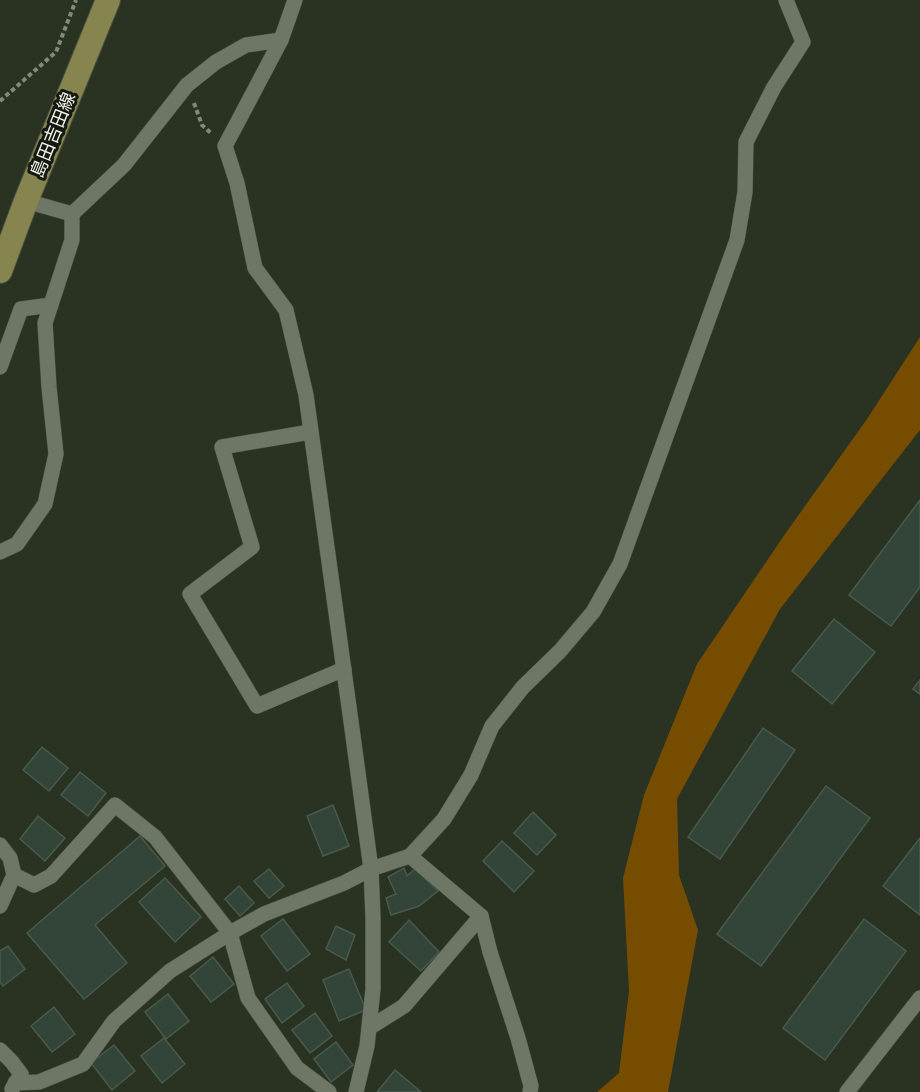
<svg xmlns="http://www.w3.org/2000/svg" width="920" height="1092" font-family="Roboto,'Noto Sans JP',sans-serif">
<rect width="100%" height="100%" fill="#2a3222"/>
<!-- forest -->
<polygon fill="#764d00" points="920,337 920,430 780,609 677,799 679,875 698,930 668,1092 597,1092 619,1073 629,991 623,878 644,795 697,664 785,534 867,419"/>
<!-- building -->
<g fill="#334439" stroke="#485a4e" stroke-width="1.5">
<polygon points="920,500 920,587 891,626 849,595"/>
<polygon points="834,619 875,652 832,704 792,671"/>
<polygon points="920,680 920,694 913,689"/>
<polygon points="763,728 795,750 720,859 688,837"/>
<polygon points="42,747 68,768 49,791 23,770"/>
<polygon points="80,772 106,793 88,816 61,795"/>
<polygon points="826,786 870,818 761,966 717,934"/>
<polygon points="333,805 349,846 323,856 307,816"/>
<polygon points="533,812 556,835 537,855 514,833"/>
<polygon points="38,816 65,838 45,861 20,839"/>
<polygon points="140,836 165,866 95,925 127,963 84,999 27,933"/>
<polygon points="920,838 920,915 883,886"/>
<polygon points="502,841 534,871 514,892 483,861"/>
<polygon points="404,868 407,876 415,869 438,891 419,906 391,915 386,898 396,894 388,877"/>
<polygon points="269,869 284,886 269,898 254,881"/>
<polygon points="165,878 201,917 175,942 139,902"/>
<polygon points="239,886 254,903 240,916 225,899"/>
<polygon points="283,919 310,954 287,971 261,936"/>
<polygon points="864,919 906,951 825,1060 783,1028"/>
<polygon points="409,920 439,952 421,971 389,942"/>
<polygon points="336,926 355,935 346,960 326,949"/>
<polygon points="8,946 25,969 3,986 0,982 0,951"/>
<polygon points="213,957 234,984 211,1002 190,976"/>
<polygon points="349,969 366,1010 339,1021 323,980"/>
<polygon points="287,983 304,1006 282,1023 265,999"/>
<polygon points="168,994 189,1021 166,1039 145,1012"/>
<polygon points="54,1007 75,1034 52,1052 31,1026"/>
<polygon points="315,1013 332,1036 310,1053 292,1030"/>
<polygon points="164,1038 185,1064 162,1083 141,1056"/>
<polygon points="336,1042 353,1065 331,1082 314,1059"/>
<polygon points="114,1045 135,1071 112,1090 91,1063"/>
<polygon points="395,1070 421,1092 377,1092"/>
</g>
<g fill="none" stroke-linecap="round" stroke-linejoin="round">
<defs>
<g id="minor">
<polyline points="295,0 281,40 225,146 237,183 255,268 286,310 306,395 353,736 371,869 373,918 373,989 367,1046 356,1092"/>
<polyline points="26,201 72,214"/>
<polyline points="0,367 21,309 51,305"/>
<polyline points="310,432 222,447 252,547 190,594 257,706 344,669"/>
<polyline points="0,552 17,544 45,504 56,454 49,387 45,323 72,240 72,214 124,165 187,85 216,62 246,45 281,40"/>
<polyline points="0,845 10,858 14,875 0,906"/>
<polyline points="410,856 481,916 490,952 518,1038 531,1086 530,1092"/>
<polyline points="14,875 34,885 51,876 115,805 155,837 230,933 248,998 297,1068 329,1092"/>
<polyline points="369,1028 404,1006 481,916"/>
<polyline points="0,1050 12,1062 21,1074 12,1089"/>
<polyline points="15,1083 39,1082 83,1064 114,1021 170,971 230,933 264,914 344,883 371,869 410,856 444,819 471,775 492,726 523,687 560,651 593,612 620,564 737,240 745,192 746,142 774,87 803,42 786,0"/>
<polyline points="847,1092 920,998"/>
</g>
<polyline id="primary" points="0,271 26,201 108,0"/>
</defs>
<!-- minor casing -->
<use href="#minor" stroke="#484f41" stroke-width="16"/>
<!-- primary casing -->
<use href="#primary" stroke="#484f41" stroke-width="26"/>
<!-- path -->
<g stroke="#82897c" stroke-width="4" stroke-dasharray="4.5 3" stroke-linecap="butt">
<polyline points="0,101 56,52 76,0"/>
<polyline points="194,103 202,125 212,134"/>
</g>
<!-- minor -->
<use href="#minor" stroke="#6e7765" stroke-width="15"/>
<!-- primary -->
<use href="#primary" stroke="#87854f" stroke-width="24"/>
</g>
<g text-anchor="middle" stroke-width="6" stroke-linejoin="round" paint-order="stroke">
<!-- street labels -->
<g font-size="18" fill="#f1f6ec" stroke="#151911">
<text transform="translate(53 135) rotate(-68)" y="6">島田吉田線</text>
</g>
</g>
</svg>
